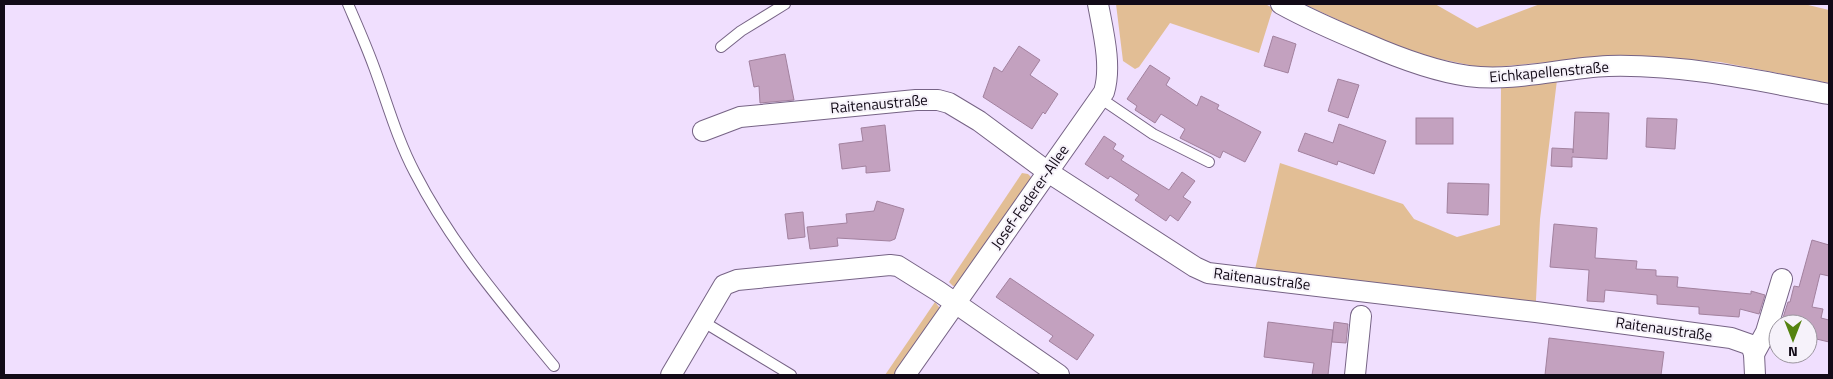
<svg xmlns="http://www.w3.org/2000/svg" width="1833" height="379" font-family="'Titillium Web',sans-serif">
<rect width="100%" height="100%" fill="#f0dffe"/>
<!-- green -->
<g fill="#e2be95">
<polygon points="1116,4 1265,4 1273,8 1259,53 1170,23 1139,67 1135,69 1123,61"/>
<polygon points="1304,4 1435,4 1477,28 1540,4 1804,4 1829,10 1829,83 1720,62 1662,57 1605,57 1484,68 1425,56 1394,46"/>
<polygon points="1557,80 1540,219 1535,320 1252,282 1280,163 1403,204 1414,219 1457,237 1500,225 1501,85"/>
<polygon points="1022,173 1028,174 1031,177 1031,183 960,286 953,286 949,282"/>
<polygon points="935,302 939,307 939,316 899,375 885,375"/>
</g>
<!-- building -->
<g fill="#c3a1bf" stroke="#a2819e">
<polygon points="1273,36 1296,44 1288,73 1264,66"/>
<polygon points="1019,46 1040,60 1030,75 1058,94 1045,114 1043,112 1032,129 983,97 994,67 1002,72"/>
<polygon points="785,54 794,100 760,103 759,86 754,87 749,61"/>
<polygon points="1150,65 1170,78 1166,85 1197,106 1201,96 1219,105 1217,109 1261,132 1245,162 1223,151 1220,158 1180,138 1185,129 1161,114 1155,123 1135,110 1137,106 1127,99"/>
<polygon points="1338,79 1359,85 1348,118 1328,111"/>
<polygon points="1575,112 1609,113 1607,159 1572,157 1572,167 1551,166 1552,148 1573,149 1573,153"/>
<rect x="1416" y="118" width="37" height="26"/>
<polygon points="1647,118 1677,119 1675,149 1646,147"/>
<polygon points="1339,124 1386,141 1374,174 1338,161 1337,165 1298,151 1305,133 1333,143"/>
<polygon points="885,125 890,171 866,173 866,166 842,169 839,144 863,141 861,128"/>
<polygon points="1104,136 1116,144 1113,149 1124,156 1121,160 1169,190 1182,172 1195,181 1183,197 1191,202 1178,221 1170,215 1166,221 1135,200 1139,195 1110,176 1108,179 1085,164"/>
<polygon points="1448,183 1489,184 1488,215 1447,213"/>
<polygon points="877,201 904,209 895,239 890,241 837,238 838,246 810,249 807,227 847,223 846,214 874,211"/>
<polygon points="803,212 805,237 788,239 785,214"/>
<polygon points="1554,224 1597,228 1595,258 1637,261 1636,269 1656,270 1656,276 1678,277 1677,287 1751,294 1751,291 1765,295 1759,314 1740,309 1739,317 1699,314 1699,307 1657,304 1657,295 1605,290 1604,302 1587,301 1589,270 1550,267"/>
<polygon points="1812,240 1829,245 1829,276 1820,274 1812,307 1823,309 1821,318 1829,320 1829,342 1808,337 1808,324 1781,324 1788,302 1790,302 1794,286 1799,287"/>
<polygon points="1010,278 1094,335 1077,360 1049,341 1053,336 996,297"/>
<polygon points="1268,322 1333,330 1328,375 1312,375 1314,363 1264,357"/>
<polygon points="1334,322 1348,324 1346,343 1332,342"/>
<polygon points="1549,338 1664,352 1661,375 1545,375"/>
</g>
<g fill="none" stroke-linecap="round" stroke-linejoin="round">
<defs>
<g id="lane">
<path d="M 348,4 C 357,25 366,45 374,67 C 387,102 397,139 415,173 C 452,245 502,303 554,366"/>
<polyline points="721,47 741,31 785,4"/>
<polyline points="1100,98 1153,134 1209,162"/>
<polyline points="702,321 791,375"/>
</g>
<g id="street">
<path d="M 1281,4 C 1308,19 1338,32 1367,44 C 1399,58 1433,71 1468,76 C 1515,82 1561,68 1608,66 C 1683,64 1756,80 1829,94"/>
<polyline points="703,131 740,117 916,100 938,100 949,103 979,121 1048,172 1195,267 1208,273 1536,312 1731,338 1751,345 1754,354 1755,375"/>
<polyline points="1754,354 1766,332 1782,279"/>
<polyline points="671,375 724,285 737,280 890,265 898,266 938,291 1059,375"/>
<path d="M 905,375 L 1104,92 C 1112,66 1103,31 1098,4"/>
<polyline points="1355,375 1361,316"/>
</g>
</defs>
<!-- lane casing -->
<use href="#lane" stroke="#766385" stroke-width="12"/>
<!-- street casing -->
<use href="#street" stroke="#766385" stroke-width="22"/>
<!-- lane -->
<use href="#lane" stroke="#fff" stroke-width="10"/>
<!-- street -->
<use href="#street" stroke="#fff" stroke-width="20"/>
</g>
<g text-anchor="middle" stroke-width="4" stroke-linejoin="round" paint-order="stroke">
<!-- street labels -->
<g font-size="15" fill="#120a17" stroke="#f6f2fa">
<text transform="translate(1549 72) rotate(-5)" y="5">Eichkapellenstraße</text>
<text transform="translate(879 104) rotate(-5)" y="5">Raitenaustraße</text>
<text transform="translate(1030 197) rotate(-55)" y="5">Josef-Federer-Allee</text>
<text transform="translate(1262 279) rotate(7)" y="5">Raitenaustraße</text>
<text transform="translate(1664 329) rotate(8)" y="5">Raitenaustraße</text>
</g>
</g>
<!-- border -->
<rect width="1833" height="379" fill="none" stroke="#120a17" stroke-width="10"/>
<!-- north arrow -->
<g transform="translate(1793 339) rotate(180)"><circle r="24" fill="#f6f2fa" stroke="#9b959f"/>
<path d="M0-4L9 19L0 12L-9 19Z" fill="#558310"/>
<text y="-8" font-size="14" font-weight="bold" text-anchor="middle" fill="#120a17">N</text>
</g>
</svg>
